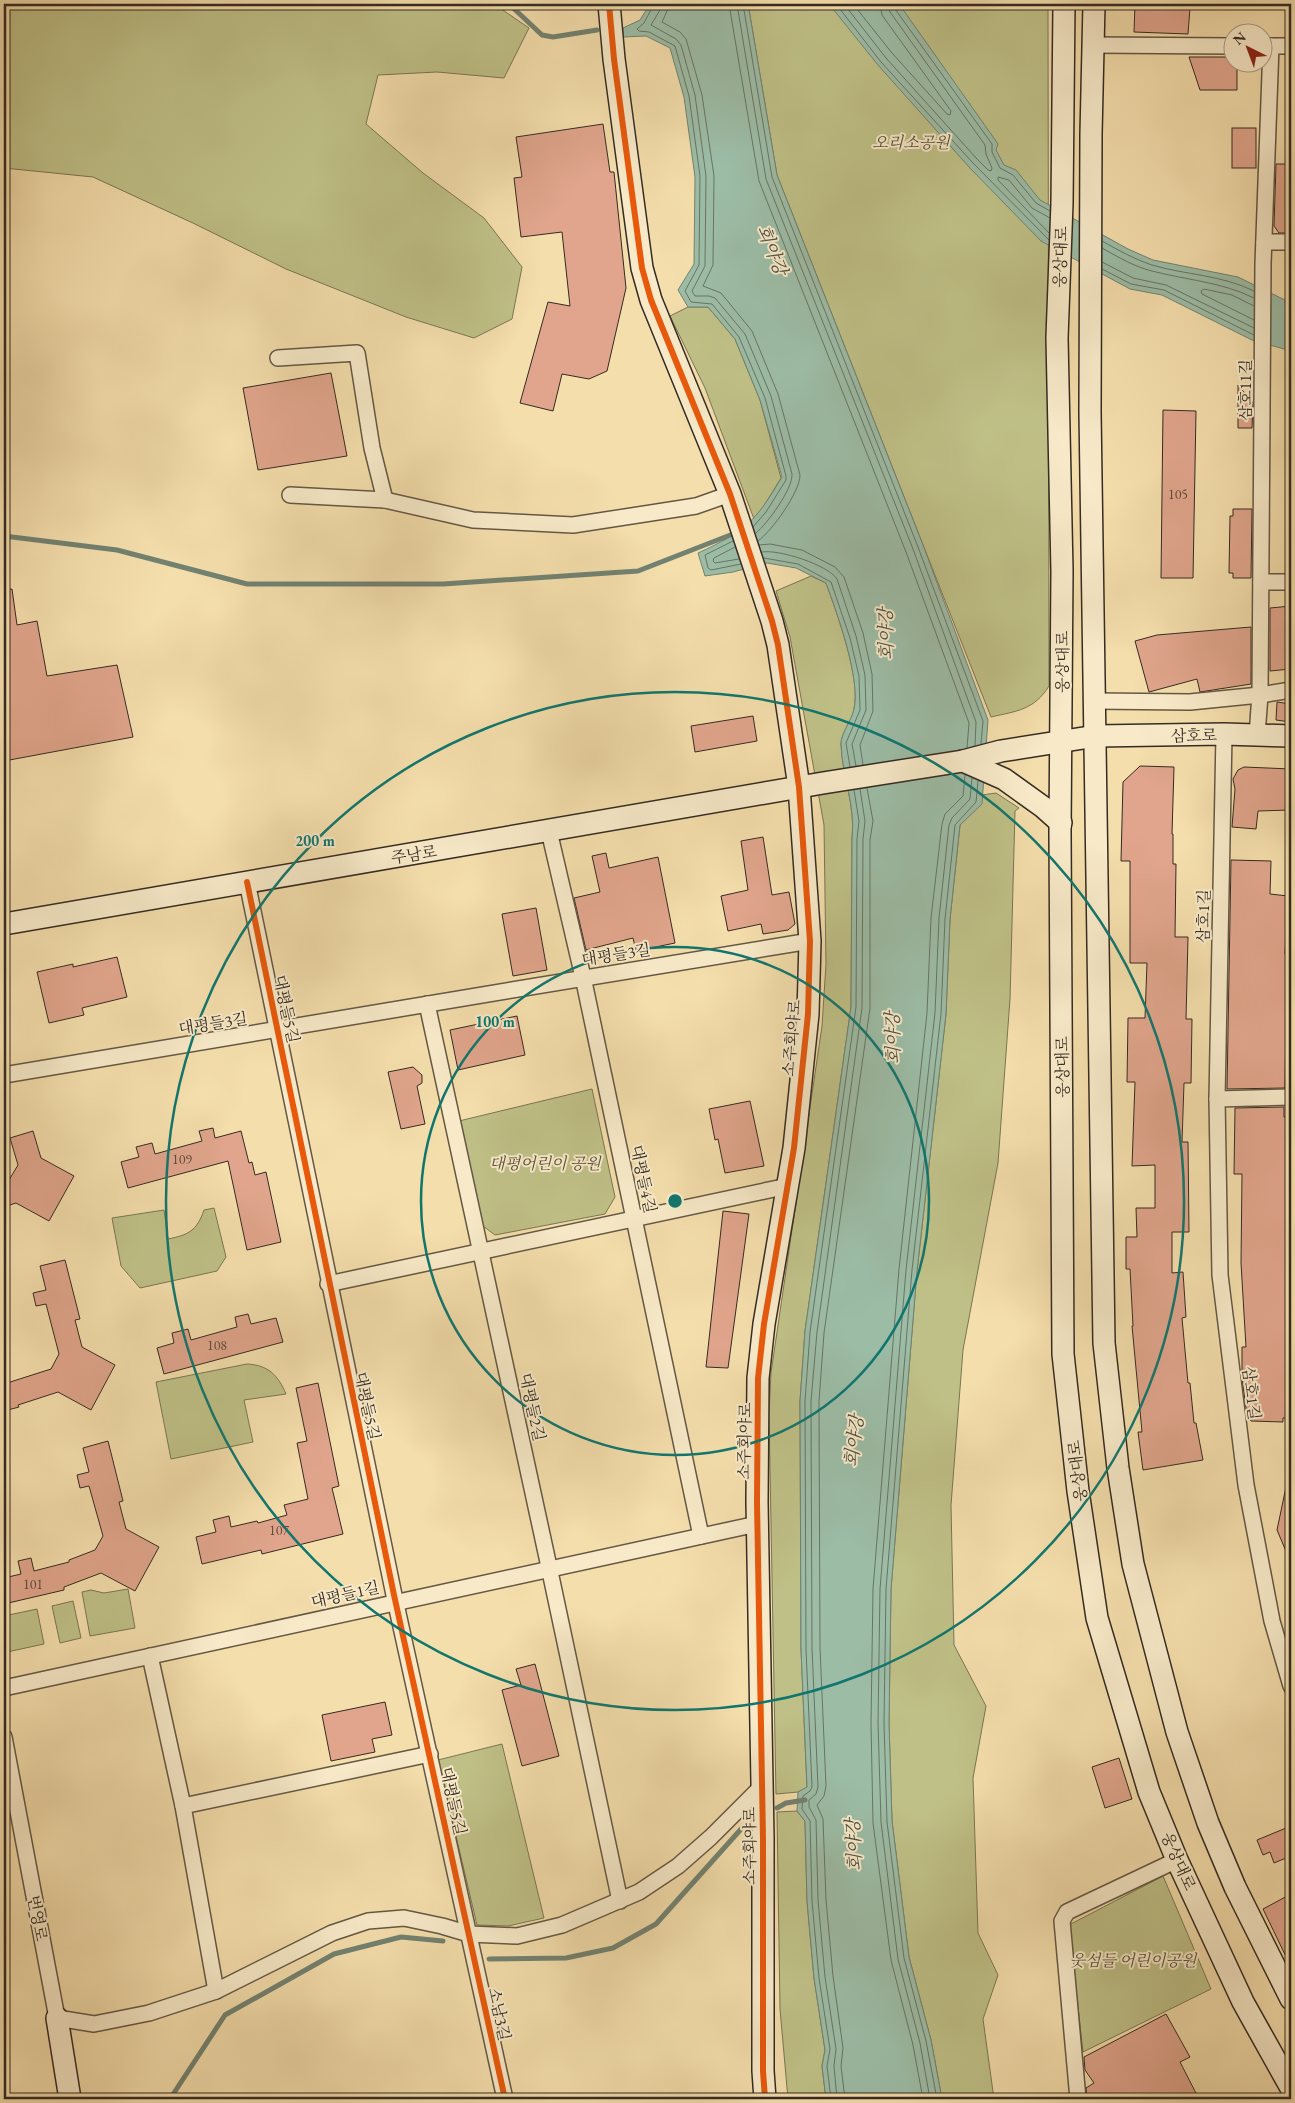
<svg xmlns="http://www.w3.org/2000/svg" width="1295" height="2103" font-family="'EB Garamond','Noto Serif KR',serif">
<rect width="100%" height="100%" fill="#f4deac"/>
<filter id="stains"><feTurbulence type="fractalNoise" baseFrequency=".004" numOctaves="4"/><feColorMatrix values="0 0 0 0 .2 0 0 0 0 .09 0 0 0 0 .02 0 0 0 .5 -.17"/></filter>
<radialGradient id="worn" r=".72"><stop offset=".6" stop-color="#630" stop-opacity="0"/><stop offset="1" stop-color="#630" stop-opacity=".3"/></radialGradient>
<!-- green -->
<g fill="#bfc087" stroke="#7a7654">
<polygon points="4,4 494,4 529,28 504,78 437,72 378,75 366,124 423,173 484,218 522,267 512,319 474,338 406,317 286,269 195,224 93,177 4,168"/>
<path d="M 748,4 L 1048,4 L 1049,686 C 1034,710 1017,711 991,717 L 777,175 Z"/>
<polygon points="688,307 708,307 735,339 760,400 781,478 762,509 754,519 705,388 670,316"/>
<path d="M 811,576 L 826,583 C 837,613 861,679 854,709 C 852,721 841,733 841,744 C 842,776 856,806 852,839 L 851,1007 L 805,1331 L 800,1401 L 801,1649 L 807,1788 L 798,1792 L 776,1794 L 769,1414 L 771,1373 L 822,1026 L 826,964 L 824,825 L 790,637 L 776,591 Z"/>
<polygon points="996,793 1019,808 1015,811 1010,999 998,1163 963,1350 951,1505 954,1645 986,1706 973,1778 978,1933 998,1975 983,2019 994,2099 942,2099 931,2040 909,1957 892,1821 889,1723 891,1589 917,1271 946,1014 950,919 960,825 981,804 982,795"/>
<polygon points="592,1089 615,1197 605,1214 495,1235 483,1226 459,1121"/>
<path d="M 214,1208 L 226,1257 L 217,1271 L 140,1288 L 121,1266 L 112,1218 L 164,1210 L 168,1239 C 188,1235 197,1231 204,1210 Z"/>
<path d="M 247,1364 C 268,1365 278,1375 286,1394 L 244,1400 L 253,1442 L 171,1459 L 156,1382 Z"/>
<polygon points="128,1589 135,1628 90,1636 82,1592 91,1590 104,1593"/>
<polygon points="73,1601 81,1638 60,1643 52,1606"/>
<polygon points="37,1609 44,1644 7,1652 4,1638 4,1616"/>
<polygon points="502,1744 544,1918 508,1926 477,1925 438,1760"/>
<polygon points="797,1811 805,1821 807,1901 814,1978 825,2050 822,2066 826,2099 788,2099 780,2009 777,1812"/>
<polygon points="1163,1876 1211,1989 1083,2052 1069,1925"/>
</g>
<!-- water -->
<g fill="#9cbca6" stroke="#728271">
<path d="M 650,4 L 748,4 L 777,175 L 923,545 L 988,720 L 982,804 L 960,825 L 950,919 L 946,1014 L 917,1271 L 891,1589 L 889,1723 L 892,1821 L 909,1957 L 931,2040 L 942,2099 L 826,2099 L 822,2066 L 825,2050 L 814,1978 L 807,1901 L 805,1821 L 797,1811 L 798,1792 L 807,1787 L 801,1649 L 800,1401 L 805,1331 L 851,1007 L 852,839 C 856,806 842,776 841,744 C 841,733 852,720 854,709 C 861,679 837,613 826,583 L 796,568 L 767,563 L 733,572 L 705,576 L 698,553 C 746,531 755,522 782,477 L 760,400 L 735,339 L 708,307 L 688,307 L 678,290 L 694,264 L 695,177 L 684,97 L 670,48 L 646,36 L 623,37 L 623,28 L 640,20 Z"/>
<polygon points="829,4 897,4 904,11 998,144 996,150 1004,165 1016,170 1040,200 1128,249 1153,260 1238,277 1291,303 1291,351 1252,340 1162,295 1130,289 1041,241 969,167 878,65"/>
</g>
<g fill="none" stroke-linecap="round" stroke-linejoin="round">
<!-- shore -->
<g stroke="#687464" stroke-width="1">
<polyline points="654,4 644,23 637,29 639,31 649,32 675,46 689,96 700,176 699,265 685,291 691,302 712,304 739,337 765,398 786,476 786,480 766,512 753,527"/>
<path d="M 661,4 L 660,10 L 651,25 L 676,39 L 681,45 L 695,95 L 706,176 L 705,266 L 692,291 L 695,296 L 709,296 L 715,298 L 745,334 L 771,396 L 792,474 C 793,489 767,524 756,533"/>
<path d="M 668,4 L 667,11 L 662,22 L 680,32 L 686,39 L 702,95 L 714,176 L 713,265 L 703,286 L 721,293 L 752,331 L 778,394 L 800,475 C 800,492 772,531 758,541"/>
<polyline points="729,4 759,181 906,552 969,723 967,748"/>
<polyline points="737,4 766,179 913,549 976,722 975,746"/>
<polyline points="743,4 772,177 918,547 983,721 981,744"/>
<polyline points="836,4 881,62 973,163 1049,240"/>
<polyline points="844,4 886,58 977,159 988,170 991,171 992,168 986,154 985,145 890,12 887,4"/>
<polyline points="853,4 892,53 947,114 950,115 951,111 882,15 880,4"/>
<polyline points="894,4 895,9 992,144 992,152 1000,168 1013,175 1036,203 1050,211"/>
<polyline points="1049,233 998,180 998,177 1009,180 1032,208 1050,218"/>
<path d="M 1102,241 C 1118,250 1134,259 1152,265 C 1186,275 1222,275 1254,291"/>
<path d="M 1102,248 C 1118,257 1135,267 1152,271 C 1186,280 1222,282 1254,298"/>
<polyline points="1102,262 1133,278 1166,285 1254,328"/>
<polyline points="1102,269 1131,284 1164,290 1254,335"/>
<polyline points="1254,320 1202,294 1201,291 1204,289 1232,295 1254,306"/>
<polyline points="733,541 705,555 708,568 711,570 741,564"/>
<polyline points="759,545 770,544 802,550 835,567 844,577 863,633 872,674 873,711 860,745 863,765"/>
<polyline points="735,547 714,558 713,561 715,563 739,559"/>
<path d="M 762,552 C 779,549 828,565 837,579 L 856,636 L 865,675 L 866,710 L 852,744 L 856,766"/>
<polyline points="764,558 798,564 831,582 850,638 859,676 860,710 846,743 850,767"/>
<polyline points="831,2099 827,2066 830,2049 819,1978 812,1901 810,1821 802,1809 803,1796 810,1791 812,1787 806,1649 805,1401 810,1332 856,1007 857,839 859,821 854,790"/>
<polyline points="837,2099 834,2066 836,2049 825,1977 818,1900 816,1820 809,1807 809,1800 816,1794 818,1787 812,1648 811,1401 817,1332 862,1008 863,839 865,821 860,789"/>
<polyline points="845,2099 841,2066 843,2048 833,1976 826,1900 823,1819 817,1805 824,1796 826,1786 820,1648 819,1401 824,1333 870,1008 870,840 873,821 867,788"/>
<polyline points="923,2099 913,2045 891,1960 873,1823 871,1723 873,1589 899,1269 927,1013 931,918 942,824 945,814 963,796 965,775"/>
<polyline points="930,2099 920,2043 898,1959 881,1822 878,1723 880,1589 906,1270 935,1013 939,918 949,825 952,818 970,799 972,778"/>
<polyline points="937,2099 926,2041 904,1958 887,1822 884,1723 886,1589 912,1270 941,1014 945,919 955,825 976,802 978,781"/>
</g>
<!-- stream -->
<g stroke="#728271" stroke-width="5">
<polyline points="509,4 542,35 553,37 597,30"/>
<polyline points="4,536 117,550 247,584 443,584 638,571 738,532"/>
<polyline points="777,1808 786,1803 805,1800"/>
<polyline points="489,1959 566,1958 613,1948 656,1924 742,1828 748,1825"/>
<polyline points="170,2099 225,2015 334,1954 401,1937 443,1941"/>
</g>
</g>
<!-- building -->
<g fill="#e0a58c" stroke="#342b22">
<polygon points="1135,4 1170,4 1170,8 1190,8 1188,34 1134,32"/>
<polygon points="1189,57 1232,57 1232,62 1237,62 1237,90 1200,90"/>
<polygon points="603,124 610,172 614,172 626,288 607,371 589,379 562,374 553,411 520,403 548,302 570,306 562,232 521,237 514,178 522,177 516,137"/>
<rect x="1232" y="128" width="24" height="40"/>
<polygon points="1276,164 1291,164 1291,233 1279,233 1274,226"/>
<polygon points="331,373 347,456 258,470 243,388"/>
<polygon points="1238,385 1253,403 1252,428 1238,428"/>
<polygon points="1163,410 1196,411 1193,578 1161,578"/>
<polygon points="1233,509 1252,509 1251,578 1233,578 1233,573 1229,573 1230,516 1233,516"/>
<polygon points="12,589 17,625 37,621 47,676 117,665 133,737 4,761 4,590"/>
<polygon points="1291,606 1291,669 1270,671 1270,608"/>
<polygon points="1251,627 1251,684 1200,692 1197,679 1149,692 1135,641 1157,635"/>
<polygon points="1277,702 1291,704 1291,722 1276,720"/>
<polygon points="753,716 757,741 695,752 691,726"/>
<polygon points="1140,766 1174,767 1172,834 1173,834 1173,864 1176,864 1175,937 1188,937 1186,1019 1192,1019 1191,1083 1184,1083 1182,1142 1188,1142 1189,1232 1172,1232 1172,1273 1183,1272 1186,1317 1182,1318 1188,1383 1190,1383 1194,1423 1196,1423 1203,1460 1143,1470 1138,1432 1142,1432 1132,1326 1133,1326 1130,1269 1126,1269 1126,1237 1137,1237 1136,1208 1155,1208 1155,1165 1132,1166 1135,1082 1127,1082 1128,1018 1145,1018 1147,963 1130,963 1130,861 1121,861 1123,782"/>
<polygon points="1244,767 1291,769 1290,810 1258,811 1256,829 1232,827 1235,789 1233,779 1238,770"/>
<polygon points="763,837 772,895 789,892 795,924 788,930 763,934 761,924 728,931 721,896 748,890 741,841"/>
<polygon points="606,853 609,868 658,857 675,943 636,951 633,938 586,950 574,898 600,892 592,856"/>
<polygon points="1231,860 1271,861 1270,894 1288,896 1285,954 1287,954 1285,1088 1227,1089"/>
<polygon points="536,908 547,970 513,976 502,914"/>
<polygon points="117,957 127,997 82,1008 84,1015 49,1023 37,972 73,964 73,967"/>
<polygon points="517,1016 525,1055 458,1070 450,1030"/>
<polygon points="413,1067 422,1075 422,1083 417,1086 425,1124 401,1129 388,1072"/>
<polygon points="750,1101 764,1166 725,1173 718,1139 715,1140 709,1109"/>
<polygon points="1284,1107 1284,1117 1291,1117 1291,1418 1283,1418 1283,1422 1251,1421 1247,1416 1242,1379 1242,1347 1246,1347 1241,1263 1242,1174 1234,1174 1235,1108"/>
<polygon points="213,1128 215,1138 241,1131 249,1163 252,1162 255,1175 266,1172 281,1242 247,1250 228,1161 128,1188 121,1162 139,1157 136,1147 152,1143 155,1154 202,1141 199,1131"/>
<polygon points="33,1131 41,1158 74,1176 49,1221 16,1203 4,1207 4,1182 9,1180 18,1165 10,1138"/>
<polygon points="723,1211 749,1214 728,1368 706,1367"/>
<polygon points="65,1260 80,1319 75,1320 82,1347 115,1365 91,1410 58,1392 18,1405 19,1407 4,1411 4,1384 51,1369 59,1354 46,1304 36,1306 33,1293 46,1290 40,1266"/>
<polygon points="248,1314 251,1324 276,1318 283,1342 164,1374 157,1348 174,1343 172,1333 188,1329 191,1340 237,1327 235,1317"/>
<polygon points="318,1383 339,1486 332,1488 343,1534 262,1554 261,1550 202,1564 196,1537 216,1532 213,1520 229,1516 231,1527 257,1521 258,1523 287,1515 284,1505 308,1499 297,1443 307,1441 296,1388"/>
<polygon points="108,1441 123,1501 119,1502 126,1529 159,1547 135,1591 101,1573 64,1587 64,1590 4,1604 4,1578 21,1574 18,1561 31,1558 34,1571 69,1562 69,1560 95,1550 103,1536 89,1486 80,1488 77,1475 89,1472 83,1448"/>
<polygon points="1286,1487 1291,1487 1291,1563 1277,1530"/>
<polygon points="535,1664 559,1756 522,1766 502,1690 521,1685 516,1669"/>
<polygon points="385,1702 392,1735 372,1739 375,1752 331,1761 322,1715"/>
<polygon points="1119,1758 1132,1799 1105,1808 1092,1767"/>
<polygon points="1291,1826 1291,1856 1274,1863 1270,1852 1263,1855 1257,1840"/>
<polygon points="1291,1894 1291,1967 1263,1909"/>
<polygon points="1166,2014 1190,2057 1180,2062 1199,2099 1087,2099 1086,2088 1094,2083 1085,2070 1084,2057"/>
</g>
<g fill="none" stroke-linecap="round" stroke-linejoin="round">
<defs>
<g id="street">
<polyline points="1093,45 1232,46"/>
<polyline points="1263,46 1291,46"/>
<polyline points="1264,242 1291,242"/>
<polyline points="278,358 357,353 372,448 385,500"/>
<polyline points="290,495 385,500 473,520 573,525 696,506 730,494"/>
<polyline points="1261,582 1291,582"/>
<polyline points="1094,701 1190,702 1260,695 1291,690"/>
<polyline points="1224,734 1217,1099 1220,1275 1246,1485 1272,1621 1291,1686"/>
<polyline points="1257,735 1260,695 1263,264 1271,46"/>
<polyline points="549,831 583,977 701,1536"/>
<polyline points="247,882 394,1595 505,2099"/>
<path d="M 427,1004 C 494,1302 556,1602 620,1901"/>
<path d="M 4,1075 C 273,1031 541,984 810,941"/>
<polyline points="1217,1099 1291,1097"/>
<polyline points="328,1284 788,1186"/>
<polyline points="150,1656 183,1806 216,1991"/>
<polyline points="4,1688 757,1524"/>
<polyline points="4,1737 57,2018 94,2024 149,2013 216,1991 332,1933 368,1921 404,1918 442,1926 469,1934 517,1936 562,1925 639,1892 678,1866 711,1837 762,1786"/>
<polyline points="183,1806 430,1754"/>
<polyline points="1078,2099 1062,1921 1067,1912 1177,1860"/>
</g>
<g id="secondary">
<polyline points="609,4 614,59 642,268 651,300 730,494 772,621 778,645 799,787 810,941 808,1014 794,1148 764,1324 758,1378 757,1502 763,1839 763,2071 765,2099"/>
<polyline points="1064,4 1062,203 1057,338 1062,571 1060,832 1063,1354 1078,1491 1097,1618 1149,1792 1177,1860 1243,2002 1291,2088"/>
<polyline points="1094,4 1091,134 1090,412 1104,1343 1118,1468 1133,1564 1177,1732 1208,1823 1235,1887 1291,1999"/>
<polyline points="963,761 1004,779 1043,807 1061,823"/>
<polyline points="4,924 823,783 963,761 1001,751 1096,736 1224,734 1291,736"/>
<polyline points="57,2018 70,2099"/>
</g>
</defs>
<!-- street casing -->
<use href="#street" stroke="#645844" stroke-width="18"/>
<!-- secondary casing -->
<use href="#secondary" stroke="#342b22" stroke-width="24"/>
<!-- street -->
<use href="#street" stroke="#f8eac9" stroke-width="15"/>
<!-- secondary -->
<use href="#secondary" stroke="#f8eac9" stroke-width="21"/>
<defs>
<g id="cycleway">
<polyline points="609,4 614,59 642,268 651,300 730,494 772,621 778,645 799,787 810,941 808,1014 794,1148 764,1324 758,1378 757,1502 763,1839 763,2071 765,2099"/>
<polyline points="247,882 394,1595 505,2099"/>
</g>
</defs>
<!-- cycleway casing -->
<use href="#cycleway" stroke="#f8eac9" stroke-width="9"/>
<!-- cycleway -->
<use href="#cycleway" stroke="#e8590c" stroke-width="6"/>
</g>
<!-- distance rings -->
<g fill="none" stroke="#0f766e" stroke-width="2.5">
<circle cx="675" cy="1201" r="254"/>
<circle cx="675" cy="1201" r="509"/>
</g>
<g text-anchor="middle" stroke-width="4" stroke-linejoin="round" paint-order="stroke">
<!-- number labels -->
<g font-size="14" fill="#5f4a3c">
<text x="1178" y="499">105</text>
<text x="182" y="1164">109</text>
<text x="217" y="1350">108</text>
<text x="279" y="1535">107</text>
<text x="33" y="1589">101</text>
</g>
<!-- park labels -->
<g font-size="16" font-style="italic" fill="#57503b" stroke="#f8eac9">
<text x="911" y="148">오리소공원</text>
<text x="545" y="1169">대평어린이 공원</text>
<text x="1133" y="1966">웃섬들 어린이공원</text>
</g>
<!-- street labels -->
<g font-size="16" fill="#342b22" stroke="#f8eac9">
<text transform="translate(1060 257) rotate(-88)" y="6">웅상대로</text>
<text transform="translate(1245 390) rotate(-90)" y="6">삼호11길</text>
<text transform="translate(1062 662) rotate(-90)" y="6">웅상대로</text>
<text transform="translate(1194 735) rotate(-1)" y="6">삼호로</text>
<text transform="translate(414 854) rotate(-9)" y="6">주남로</text>
<text transform="translate(1203 916) rotate(-89)" y="6">삼호1길</text>
<text transform="translate(616 954) rotate(-9)" y="6">대평들3길</text>
<text transform="translate(287 1009) rotate(78)" y="6">대평들5길</text>
<text transform="translate(213 1023) rotate(-9)" y="6">대평들3길</text>
<text transform="translate(791 1038) rotate(-85)" y="6">소주회야로</text>
<text transform="translate(1062 1067) rotate(-91)" y="6">웅상대로</text>
<text transform="translate(644 1179) rotate(78)" y="6">대평들4길</text>
<text transform="translate(1252 1393) rotate(83)" y="6">삼호1길</text>
<text transform="translate(368 1406) rotate(78)" y="6">대평들5길</text>
<text transform="translate(533 1407) rotate(78)" y="6">대평들2길</text>
<text transform="translate(744 1441) rotate(-89)" y="6">소주회야로</text>
<text transform="translate(1077 1471) rotate(-97)" y="6">웅상대로</text>
<text transform="translate(345 1594) rotate(-13)" y="6">대평들1길</text>
<text transform="translate(454 1801) rotate(78)" y="6">대평들5길</text>
<text transform="translate(749 1846) rotate(-90)" y="6">소주회야로</text>
<text transform="translate(1179 1861) rotate(66)" y="6">웅상대로</text>
<text transform="translate(38 1918) rotate(79)" y="6">번영로</text>
<text transform="translate(500 2014) rotate(78)" y="6">소남3길</text>
</g>
<!-- water labels -->
<g font-size="18" font-style="italic" fill="#4e4f43" stroke="#f8eac9">
<text transform="translate(772 250) rotate(68)" y="6">회야강</text>
<text transform="translate(886 634) rotate(-91)" y="6">회야강</text>
<text transform="translate(893 1038) rotate(-91)" y="6">회야강</text>
<text transform="translate(854 1441) rotate(-83)" y="6">회야강</text>
<text transform="translate(854 1845) rotate(-93)" y="6">회야강</text>
</g>
</g>
<circle cx="675" cy="1201" r="8" fill="#0f766e" stroke="#f8eac9" stroke-width="2.5"/>
<g font-size="15" text-anchor="middle" font-weight="bold" fill="#0f766e" stroke="#f8eac9" stroke-width="4" stroke-linejoin="round" paint-order="stroke">
<text x="315" y="846">200 m</text>
<text x="495" y="1027">100 m</text>
</g>
<!-- margin -->
<rect width="1295" height="2103" fill="none" stroke="#f4deac" stroke-width="20"/>
<rect x="5" y="5" width="1285" height="2093" fill="none" stroke="#342b22" stroke-width="2.5"/>
<rect x="10" y="10" width="1275" height="2083" fill="none" stroke="#342b22"/>
<!-- north arrow -->
<g transform="translate(1248 48) rotate(318)"><circle r="24" fill="#f8eac9" stroke="#aa9e86"/>
<path d="M0-4L9 19L0 12L-9 19Z" fill="#8f2418"/>
<text y="-8" font-size="14" font-weight="bold" text-anchor="middle" fill="#342b22">N</text>
</g>
<rect width="100%" height="100%" filter="url(#stains)"/>
<rect width="100%" height="100%" fill="url(#worn)"/>
</svg>
